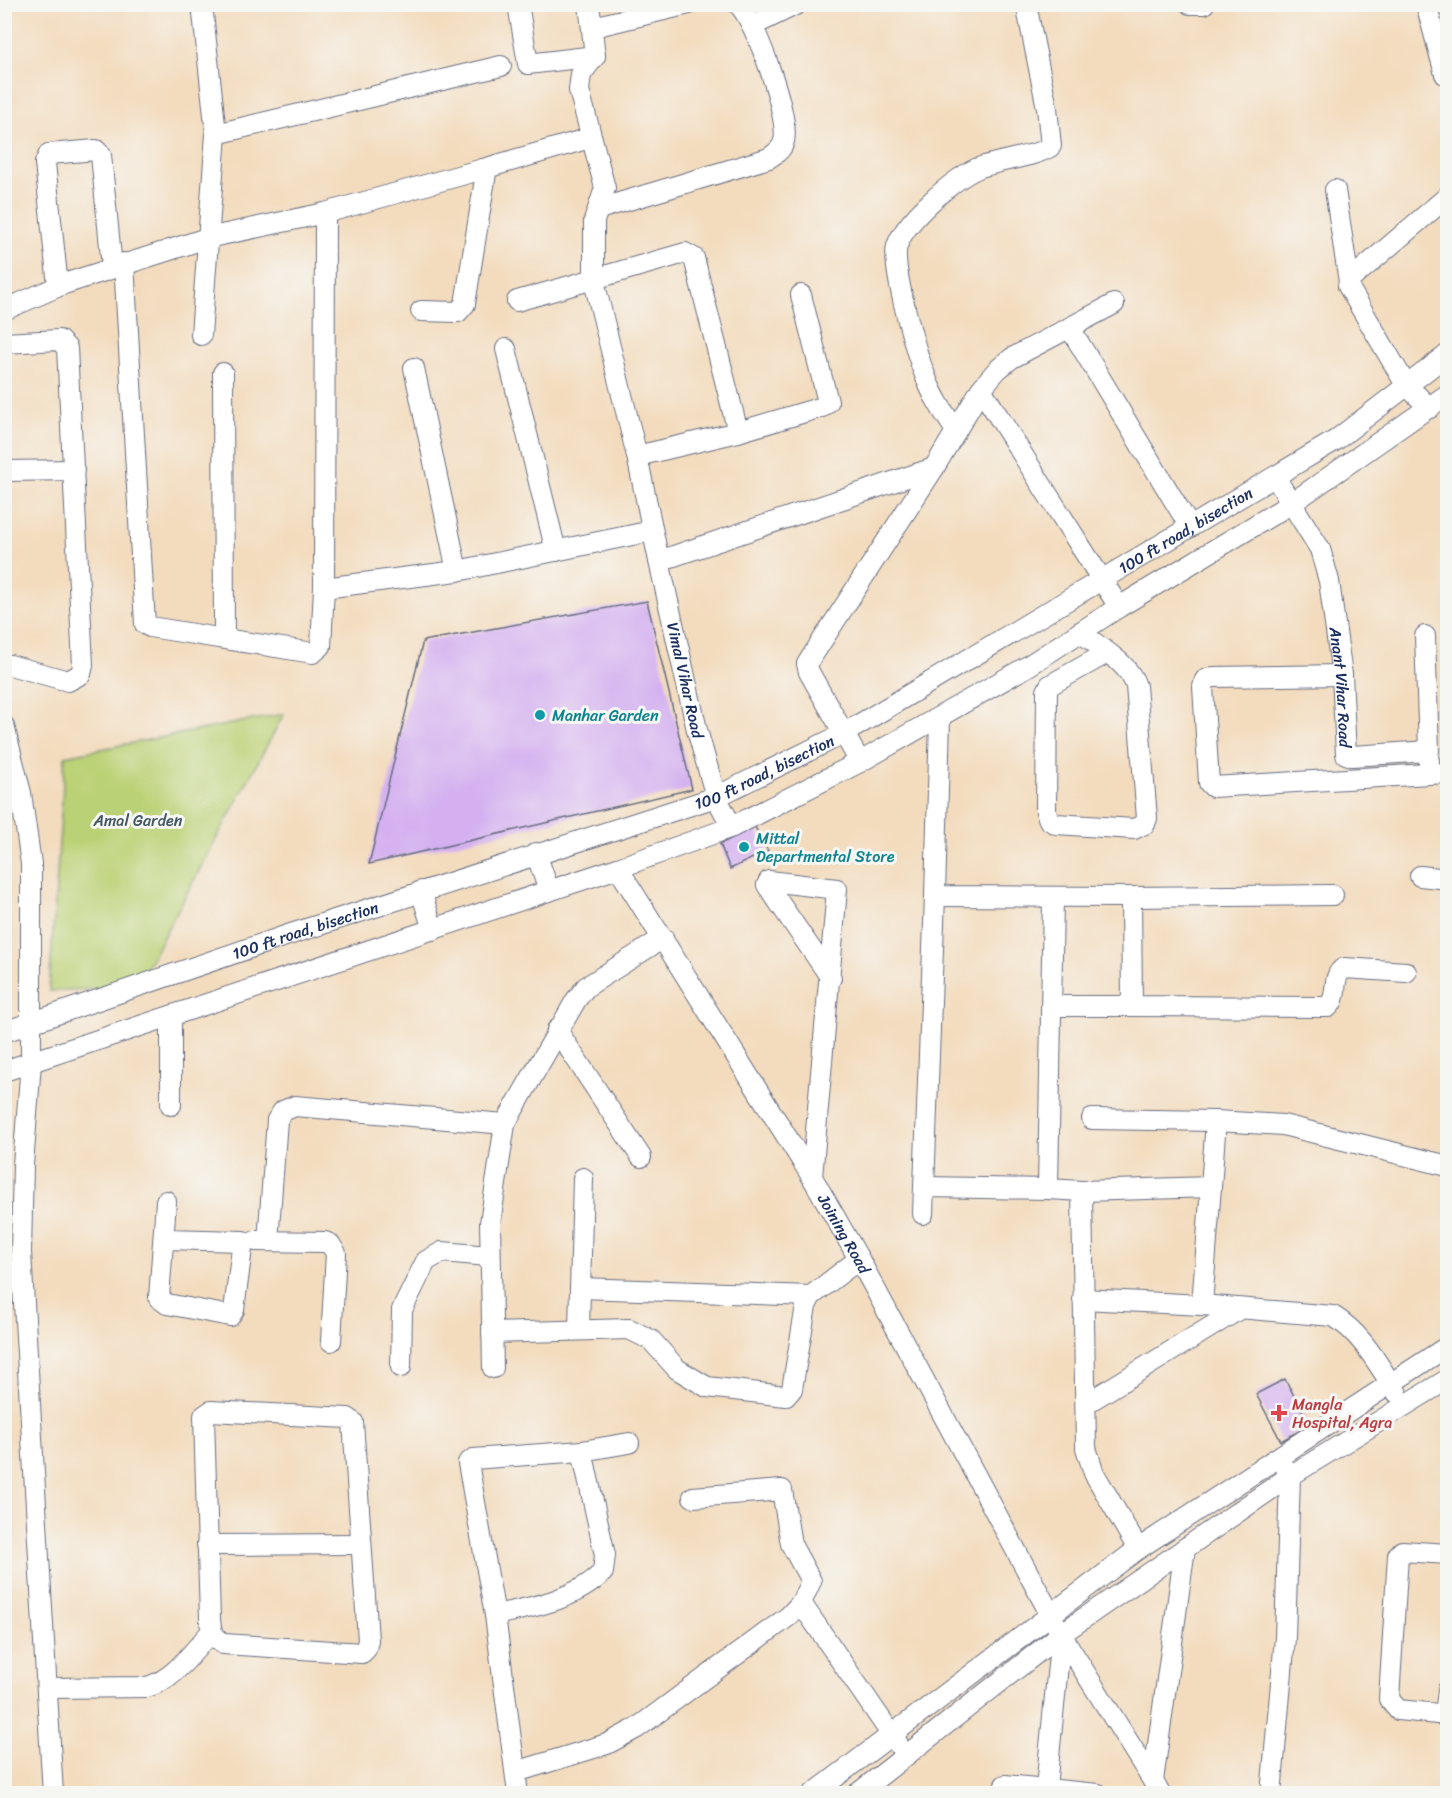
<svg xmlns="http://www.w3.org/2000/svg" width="1452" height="1798" font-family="Sriracha,sans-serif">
<rect width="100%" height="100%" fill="#f6f6f2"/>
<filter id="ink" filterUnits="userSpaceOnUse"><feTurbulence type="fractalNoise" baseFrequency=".0167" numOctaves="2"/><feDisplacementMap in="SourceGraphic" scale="12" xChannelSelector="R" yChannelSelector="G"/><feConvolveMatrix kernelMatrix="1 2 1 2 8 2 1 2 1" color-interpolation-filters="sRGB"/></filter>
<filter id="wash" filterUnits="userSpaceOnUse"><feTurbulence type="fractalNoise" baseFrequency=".008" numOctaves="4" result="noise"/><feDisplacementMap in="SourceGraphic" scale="24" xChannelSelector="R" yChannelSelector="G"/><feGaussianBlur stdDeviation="1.35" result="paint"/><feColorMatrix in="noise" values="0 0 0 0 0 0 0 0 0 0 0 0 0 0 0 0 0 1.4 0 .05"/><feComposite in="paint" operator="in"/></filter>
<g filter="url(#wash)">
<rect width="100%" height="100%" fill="#f3dcbe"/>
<!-- green -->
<polygon fill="#bbd175" stroke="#6b806a" stroke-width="1.5" points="284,714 136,987 49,991 65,756"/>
<g id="blocks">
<!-- building -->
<g fill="#d4b0f0">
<polygon points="647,601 692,789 369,864 423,641"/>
<polygon points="755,827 768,851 730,869 720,844"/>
<polygon points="1285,1379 1310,1425 1281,1441 1256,1394"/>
</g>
</g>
</g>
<g filter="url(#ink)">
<use href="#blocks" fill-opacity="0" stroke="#676c80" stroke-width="1.5"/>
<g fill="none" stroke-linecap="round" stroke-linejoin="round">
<defs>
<g id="minor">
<polyline points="518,4 528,64 595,56"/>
<polyline points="589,4 595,56 581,74 579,90 605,188 594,221 594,281 637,456 659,561 934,468"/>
<polyline points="1190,4 1204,4"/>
<polyline points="1426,4 1445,74"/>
<polyline points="754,25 797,4"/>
<polyline points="593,27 689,4"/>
<polyline points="216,134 501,66"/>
<polyline points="483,169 590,138"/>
<polyline points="1335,190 1349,282"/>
<path d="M 599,209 L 769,158 C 775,154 782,150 784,141 C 790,118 756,20 738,4"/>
<polyline points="124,263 145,624 150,627 313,653 321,646 324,588 325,213"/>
<polyline points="58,286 45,163 49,154 96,150 101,155 112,267"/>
<polyline points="517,301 685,253 694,258 738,432 637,456"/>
<polyline points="1114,304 1012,358 997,370 981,389 1119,607"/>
<polyline points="4,310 64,284 207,238 325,213 483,169 486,173 465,304 458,312 421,311"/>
<polyline points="1070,328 1190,527"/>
<polyline points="201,335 216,134 202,4"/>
<polyline points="4,343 59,340 67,348 83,665 81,674 68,681 10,665"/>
<polyline points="506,349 556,551"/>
<polyline points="414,368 457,571"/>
<polyline points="223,373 224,637"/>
<polyline points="1430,408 1406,385 1348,286 1351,279 1448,196"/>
<path d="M 956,431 C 944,413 932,395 925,375 C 916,353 891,266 897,246 C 905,221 953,179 978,168 C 993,162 1045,154 1051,146 L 1047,108 L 1026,4"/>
<polyline points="738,432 822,407 828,402 801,295"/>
<polyline points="4,471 74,470"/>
<path id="s1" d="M 1275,477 L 1320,549 L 1329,581 L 1342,675 L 1346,754 L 1352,756 L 1429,751 L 1425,636"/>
<path id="s2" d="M 659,561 L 697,730 L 716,797 L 732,827"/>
<polyline points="324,588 457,571 652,531"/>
<path d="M 1080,632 C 1100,648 1128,662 1136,686 L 1147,818 L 1145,824 L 1134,829 L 1056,824 L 1049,820 L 1046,812 L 1047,691 L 1050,685 L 1107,653"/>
<polyline points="1342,675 1213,677 1205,680 1203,687 1209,783 1213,787 1429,774"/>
<path d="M 940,719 L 935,896 L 1131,897 L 1132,1006 L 1328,1007 C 1340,997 1330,977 1344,968 L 1406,972"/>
<polyline points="4,726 21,793 31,864 31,1063 23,1165 21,1252 53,1794"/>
<polyline points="1429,760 1429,774 1448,773"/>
<polyline points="860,762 809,672 807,664 934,468 981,389"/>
<polyline points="536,853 549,891"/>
<path id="s3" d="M 618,868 L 812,1177 L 859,1259 L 1061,1634 L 1153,1781"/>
<polyline points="1420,876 1448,879"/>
<polyline points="421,891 433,930"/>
<polyline points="1131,897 1333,895"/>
<polyline points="1053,898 1048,1189 1082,1191 1086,1448 1094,1473 1138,1549"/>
<polyline points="1053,1006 1132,1006"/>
<polyline points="557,1030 641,1157"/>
<path id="s4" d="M 4,1032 L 288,935 L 716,797 L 843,734 L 1336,440 L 1448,354"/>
<polyline points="4,1071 618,868 732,827 860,762 1028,666 1119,607 1292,503 1448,394"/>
<polyline points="171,1105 171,1016"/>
<polyline points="1092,1119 1216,1121"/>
<polyline points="812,1177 837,889 769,881 767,885 831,978"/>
<polyline points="924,1187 1048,1189"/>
<polyline points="1082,1191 1211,1187"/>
<polyline points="923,1214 935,896"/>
<polyline points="165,1239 243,1241 234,1310 230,1316 167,1304 159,1298 166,1201"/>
<polyline points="255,1241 325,1242 330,1244 336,1253 331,1341"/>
<polyline points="268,1241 277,1120 283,1111 295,1106 505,1124"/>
<polyline points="580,1288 811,1296"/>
<path d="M 1083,1299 L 1202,1305 L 1333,1316 C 1363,1334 1378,1365 1397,1393"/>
<polyline points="1202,1305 1216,1121 1283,1125 1448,1166"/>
<polyline points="579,1330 583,1178"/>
<polyline points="492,1333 629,1329 651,1340 677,1369 707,1387 786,1396 792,1389 806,1306 811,1296 859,1259"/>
<polyline points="401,1367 402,1310 426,1261 442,1252 489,1256"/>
<polyline points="493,1368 490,1223 505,1124 576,1000 586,987 663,938"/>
<polyline points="1087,1403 1238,1310"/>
<path d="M 211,1411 L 348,1418 L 353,1422 L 368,1640 L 366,1649 L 362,1653 L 223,1644 C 212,1637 211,1631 210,1619 L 204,1416 Z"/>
<polyline points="207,1545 360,1544"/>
<polyline points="1448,1554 1402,1551 1398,1555 1389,1699 1398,1710 1448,1715"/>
<polyline points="801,1603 898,1744"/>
<path d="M 495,1615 C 533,1607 575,1600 603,1572 L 605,1555 L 582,1451"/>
<path d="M 48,1688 L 147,1687 C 175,1679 192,1652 211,1632"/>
<polyline points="1445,1715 1448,1690"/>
<polyline points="516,1772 607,1744 637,1728 789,1616 801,1603 811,1581 791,1544 782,1490 693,1497"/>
<polyline points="1005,1785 1098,1794"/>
<polyline points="1046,1788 1061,1634"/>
<polyline points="518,1794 495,1615 468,1463 473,1459 582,1451 629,1443"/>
<polyline points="813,1794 1138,1549 1448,1346"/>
<polyline points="857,1794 1061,1634 1290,1476 1448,1379"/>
<polyline points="1160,1794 1153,1781 1185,1548"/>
<polyline points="1271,1794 1285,1638 1290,1476 1286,1469"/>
</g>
</defs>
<!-- minor casing -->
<use href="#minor" stroke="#676c80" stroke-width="22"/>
<!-- minor -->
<use href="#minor" stroke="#fff" stroke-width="20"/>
</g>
</g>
<!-- markers -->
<g fill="#0f9aa8" stroke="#f6f6f2" stroke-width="2">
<circle cx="540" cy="715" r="6"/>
<circle cx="744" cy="847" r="6"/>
</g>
<path fill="#e0444e" stroke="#f6f6f2" stroke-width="2" d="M1276 1404h6v6h6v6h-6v6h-6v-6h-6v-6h6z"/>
<g text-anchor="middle" stroke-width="6" stroke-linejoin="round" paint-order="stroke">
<!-- street labels -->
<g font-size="16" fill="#1b2f5e" stroke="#f6f6f2">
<text dy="6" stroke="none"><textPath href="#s4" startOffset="1290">100 ft road, bisection</textPath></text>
<text dy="6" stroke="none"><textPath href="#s2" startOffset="122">Vimal Vihar Road</textPath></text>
<text dy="6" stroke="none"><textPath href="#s1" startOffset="225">Anant Vihar Road</textPath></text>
<text dy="6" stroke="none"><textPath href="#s4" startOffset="804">100 ft road, bisection</textPath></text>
<text dy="6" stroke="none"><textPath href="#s4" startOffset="318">100 ft road, bisection</textPath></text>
<text dy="6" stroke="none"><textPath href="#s3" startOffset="430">Joining Road</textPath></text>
</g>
<!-- culture labels -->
<g font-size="16" fill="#0d838f" stroke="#f6f6f2" text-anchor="start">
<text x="552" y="721">Manhar Garden</text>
<text x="756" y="844">Mittal<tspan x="756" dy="18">Departmental Store</tspan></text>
</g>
<!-- park labels -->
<g font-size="16" fill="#435864" stroke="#f6f6f2">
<text x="138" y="826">Amal Garden</text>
</g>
<!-- health labels -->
<g font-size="16" fill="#be3a42" stroke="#f6f6f2" text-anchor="start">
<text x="1292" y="1410">Mangla<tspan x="1292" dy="18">Hospital, Agra</tspan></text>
</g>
</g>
<!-- margin -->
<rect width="1452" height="1798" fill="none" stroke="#f6f6f2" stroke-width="24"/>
</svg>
